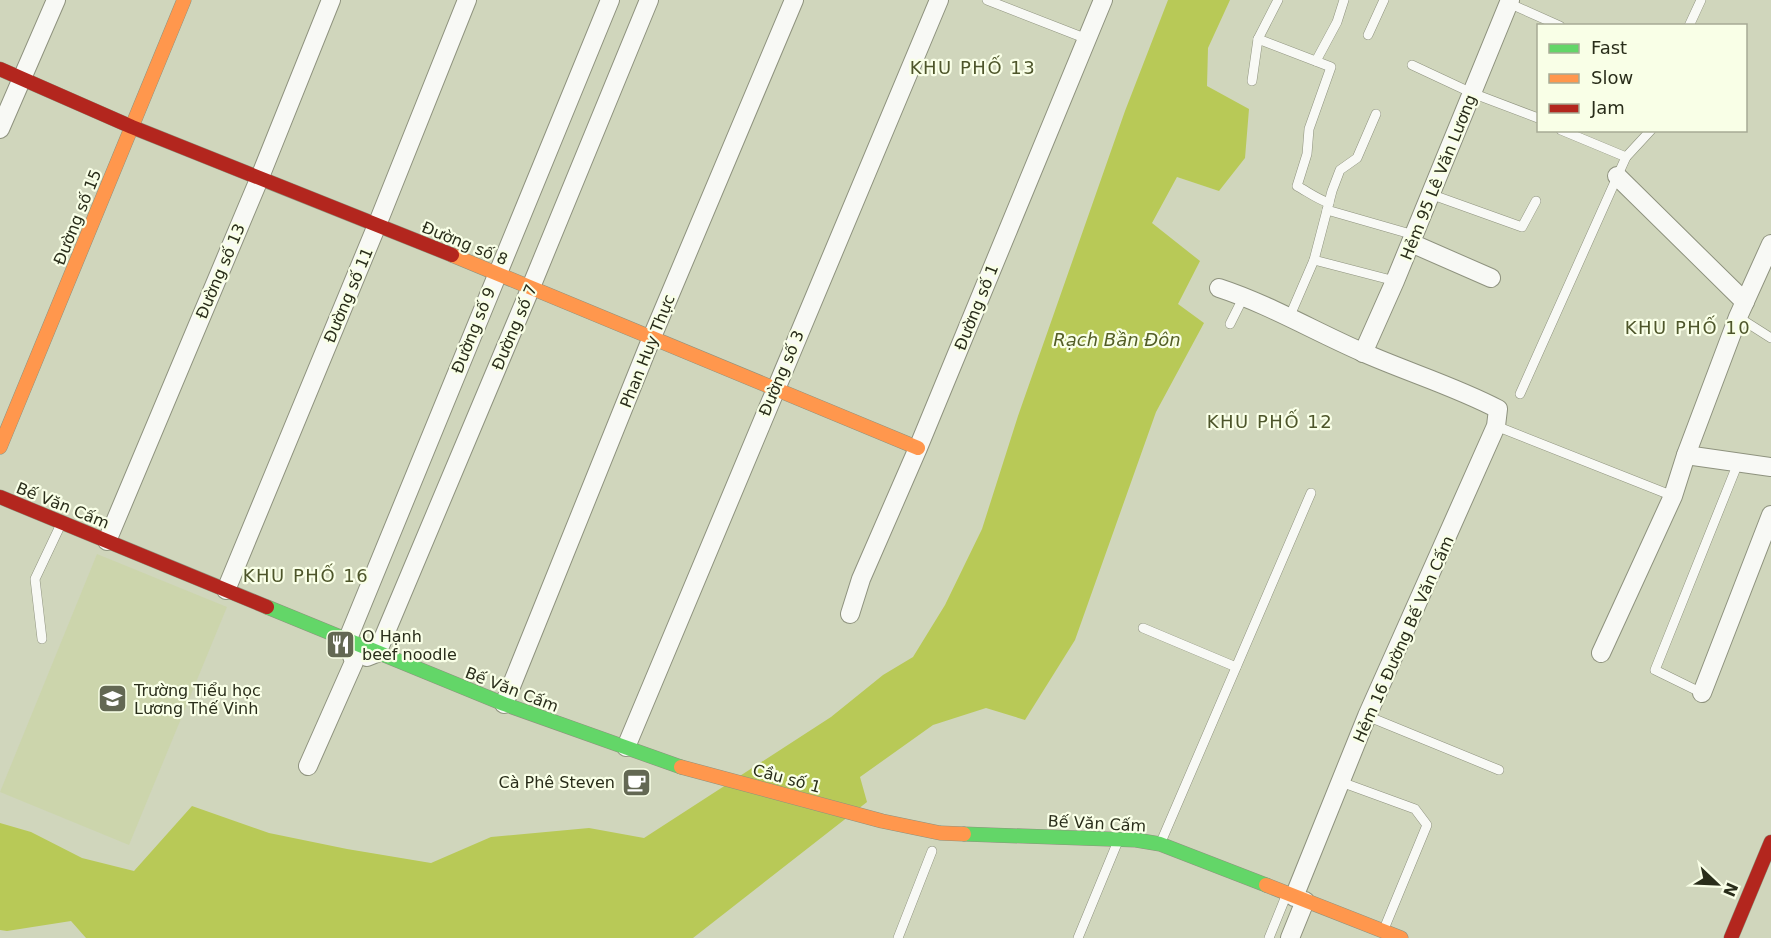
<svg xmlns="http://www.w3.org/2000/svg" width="1771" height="938" font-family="'DejaVu Sans',sans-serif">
<rect width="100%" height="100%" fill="#d0d6bc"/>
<!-- built -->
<polygon fill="#ccd5ac" points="97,554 227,607 129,845 0,792"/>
<!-- water -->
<polygon fill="#b8c957" points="1168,0 1230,0 1208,48 1207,86 1249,109 1245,158 1219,191 1177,177 1152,223 1200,261 1178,304 1204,323 1156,412 1075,640 1025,720 986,708 933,725 860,777 867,802 693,938 86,938 71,921 7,931 0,930 0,823 31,832 82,858 134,871 192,806 269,833 347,849 431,863 491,837 589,828 644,838 831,717 883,675 913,657 945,605 982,529 1018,416 1125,111"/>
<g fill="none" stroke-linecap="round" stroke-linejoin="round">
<defs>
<g id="lane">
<polyline points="987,0 1087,39"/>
<polyline points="1506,2 1560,26"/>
<polyline points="1689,26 1701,0"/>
<polyline points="1368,35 1384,0"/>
<path d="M 1258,39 L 1331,67 L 1309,129 L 1307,154 L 1297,186 C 1308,192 1317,199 1329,203"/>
<polyline points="1316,61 1337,22 1344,0"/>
<polyline points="1412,65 1472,93 1538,118"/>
<polyline points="1252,81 1258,39 1278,0"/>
<polyline points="1561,130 1626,157"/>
<polyline points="1430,194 1522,227 1536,201"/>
<polyline points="1327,210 1414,235"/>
<polyline points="1314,260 1395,281"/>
<polyline points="1738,317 1771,338"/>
<polyline points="1289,318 1314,260 1332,191 1340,170 1357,158 1376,114"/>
<polyline points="1230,324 1244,296"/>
<polyline points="1520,394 1626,157 1651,130"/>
<polyline points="1496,426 1673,496"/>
<polyline points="1143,628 1236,667"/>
<polyline points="42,639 35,579 61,524"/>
<polyline points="1702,693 1655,670 1738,463"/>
<polyline points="1367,716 1499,770"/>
<polyline points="1341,782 1415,809 1427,825 1384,929"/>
<polyline points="1161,842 1311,493"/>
<polyline points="898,938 932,851"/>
<polyline points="1078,938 1118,841"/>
<polyline points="1269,938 1286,896"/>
</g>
<g id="street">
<polyline points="0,129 56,0"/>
<polyline points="1617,176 1745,302"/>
<polyline points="1411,243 1491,278"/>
<path d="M 1219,288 C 1268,304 1314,331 1362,352 C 1407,372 1454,386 1498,409 L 1496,426 L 1367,716 L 1294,897"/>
<polyline points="1363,353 1395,281 1510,0"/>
<polyline points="1686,455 1771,467"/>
<polyline points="107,541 260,177 331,0"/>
<polyline points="226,590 377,225 467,0"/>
<polyline points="850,614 861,579 918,448 1103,0"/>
<polyline points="1601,653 1673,496 1686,455 1738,317 1771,244"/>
<polyline points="367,657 377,653 531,287 649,0"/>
<polyline points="1702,693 1771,515"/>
<polyline points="504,704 652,337 794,0"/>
<polyline points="626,747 939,0"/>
<polyline points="308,766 354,662 347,641 610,0"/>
<polyline points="1290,938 1305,901"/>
</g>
<g id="fast">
<polyline points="267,607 504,704 681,767"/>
<polyline points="964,834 1136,840 1160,844 1266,885"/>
</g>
<g id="slow">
<polyline points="452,255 918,448"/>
<polyline points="0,447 184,0"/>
<polyline points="681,767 882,821 940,833 964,834"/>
<polyline points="1266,885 1401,938"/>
</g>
<g id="jam">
<polyline points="0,69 132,127 452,255"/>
<polyline points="0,497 267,607"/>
<polyline points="1731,938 1771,842"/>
</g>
</defs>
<!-- lane casing -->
<use href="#lane" stroke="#8e927e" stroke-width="10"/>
<!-- street casing -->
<use href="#street" stroke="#8e927e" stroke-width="20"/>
<!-- fast casing -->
<use href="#fast" stroke="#8e927e" stroke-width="15"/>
<!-- slow casing -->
<use href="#slow" stroke="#8e927e" stroke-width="15"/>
<!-- jam casing -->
<use href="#jam" stroke="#8e927e" stroke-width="15"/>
<!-- lane -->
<use href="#lane" stroke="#f8f9f5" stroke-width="9"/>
<!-- street -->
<use href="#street" stroke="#f8f9f5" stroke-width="18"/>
<!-- fast -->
<use href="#fast" stroke="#63d668" stroke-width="14"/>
<!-- slow -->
<use href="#slow" stroke="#ff974d" stroke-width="14"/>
<!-- jam -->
<use href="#jam" stroke="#b3261e" stroke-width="14"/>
</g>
<!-- icons -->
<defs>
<symbol id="restaurant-square" viewBox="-11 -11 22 22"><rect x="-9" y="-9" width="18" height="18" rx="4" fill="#636853" stroke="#f9ffe7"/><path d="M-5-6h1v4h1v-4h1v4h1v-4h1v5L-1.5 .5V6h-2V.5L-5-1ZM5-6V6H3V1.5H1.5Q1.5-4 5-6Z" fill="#fff"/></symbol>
<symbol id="school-square" viewBox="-11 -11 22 22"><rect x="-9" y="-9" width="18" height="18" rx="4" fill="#636853" stroke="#f9ffe7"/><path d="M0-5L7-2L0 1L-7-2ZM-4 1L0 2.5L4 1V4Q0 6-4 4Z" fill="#fff"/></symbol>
<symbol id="cafe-square" viewBox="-11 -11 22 22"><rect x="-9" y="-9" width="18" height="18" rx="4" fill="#636853" stroke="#f9ffe7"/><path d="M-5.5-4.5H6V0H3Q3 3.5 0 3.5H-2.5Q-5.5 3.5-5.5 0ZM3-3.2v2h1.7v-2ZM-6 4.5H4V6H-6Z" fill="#fff"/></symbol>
</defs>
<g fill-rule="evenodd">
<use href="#restaurant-square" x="324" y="628" width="33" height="33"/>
<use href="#school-square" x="96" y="682" width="33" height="33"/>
<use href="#cafe-square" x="620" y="766" width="33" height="33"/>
</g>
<g text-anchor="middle" stroke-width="4.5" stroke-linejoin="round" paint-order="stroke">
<!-- street labels -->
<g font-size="16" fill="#292d1a" stroke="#f9ffe7">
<text transform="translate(1438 177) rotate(-68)" y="6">Hẻm 95 Lê Văn Lương</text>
<text transform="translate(77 217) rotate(-68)" y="6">Đường số 15</text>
<text transform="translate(465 243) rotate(22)" y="6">Đường số 8</text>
<text transform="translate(220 271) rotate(-67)" y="6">Đường số 13</text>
<text transform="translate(348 295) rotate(-67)" y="6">Đường số 11</text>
<text transform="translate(976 307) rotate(-68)" y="6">Đường số 1</text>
<text transform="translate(514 327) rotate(-67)" y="6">Đường số 7</text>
<text transform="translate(473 330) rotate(-68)" y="6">Đường số 9</text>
<text transform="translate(647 351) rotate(-68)" y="6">Phan Huy Thực</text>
<text transform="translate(781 373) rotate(-67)" y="6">Đường số 3</text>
<text transform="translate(63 505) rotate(22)" y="6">Bế Văn Cấm</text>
<text transform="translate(1403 639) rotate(-66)" y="6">Hẻm 16 Đường Bế Văn Cấm</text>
<text transform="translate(512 689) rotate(21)" y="6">Bế Văn Cấm</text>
<text transform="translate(787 778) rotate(15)" y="6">Cầu số 1</text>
<text transform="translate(1097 823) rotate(3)" y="6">Bế Văn Cấm</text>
</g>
<!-- poi labels -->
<g font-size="16" fill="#292d1a" stroke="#f9ffe7" text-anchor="start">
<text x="362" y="642">O Hạnh<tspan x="362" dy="18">beef noodle</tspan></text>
<text x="134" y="696">Trường Tiểu học<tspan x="134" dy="18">Lương Thế Vinh</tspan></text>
<text x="615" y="788" text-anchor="end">Cà Phê Steven</text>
</g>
<!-- neighbourhood labels -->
<g font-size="18" letter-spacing="1.5" fill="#4d552a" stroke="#f9ffe7">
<text x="973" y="74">KHU PHỐ 13</text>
<text x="1688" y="334">KHU PHỐ 10</text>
<text x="1270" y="428">KHU PHỐ 12</text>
<text x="306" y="582">KHU PHỐ 16</text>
</g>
<!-- water labels -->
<g font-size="18" font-style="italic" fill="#535e26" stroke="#f9ffe7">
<text x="1117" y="346">Rạch Bần Đôn</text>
</g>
</g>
<!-- legend -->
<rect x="1537" y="24" width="210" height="108" fill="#f9ffe7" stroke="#a6ab95" stroke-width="1.5"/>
<rect x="1549" y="44" width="30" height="9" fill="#63d668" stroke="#a6ab95" stroke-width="1.5"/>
<text x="1591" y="54" font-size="18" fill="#292d1a">Fast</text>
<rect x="1549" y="74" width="30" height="9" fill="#ff974d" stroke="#a6ab95" stroke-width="1.5"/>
<text x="1591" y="84" font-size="18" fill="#292d1a">Slow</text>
<rect x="1549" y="104" width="30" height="9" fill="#b3261e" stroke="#a6ab95" stroke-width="1.5"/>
<text x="1591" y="114" font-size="18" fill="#292d1a">Jam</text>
<!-- north arrow -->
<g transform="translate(1717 884) rotate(113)" stroke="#f9ffe7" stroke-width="4.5" paint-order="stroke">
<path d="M0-4.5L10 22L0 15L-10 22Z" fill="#292d1a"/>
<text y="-9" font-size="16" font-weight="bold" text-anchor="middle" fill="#292d1a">N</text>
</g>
</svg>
